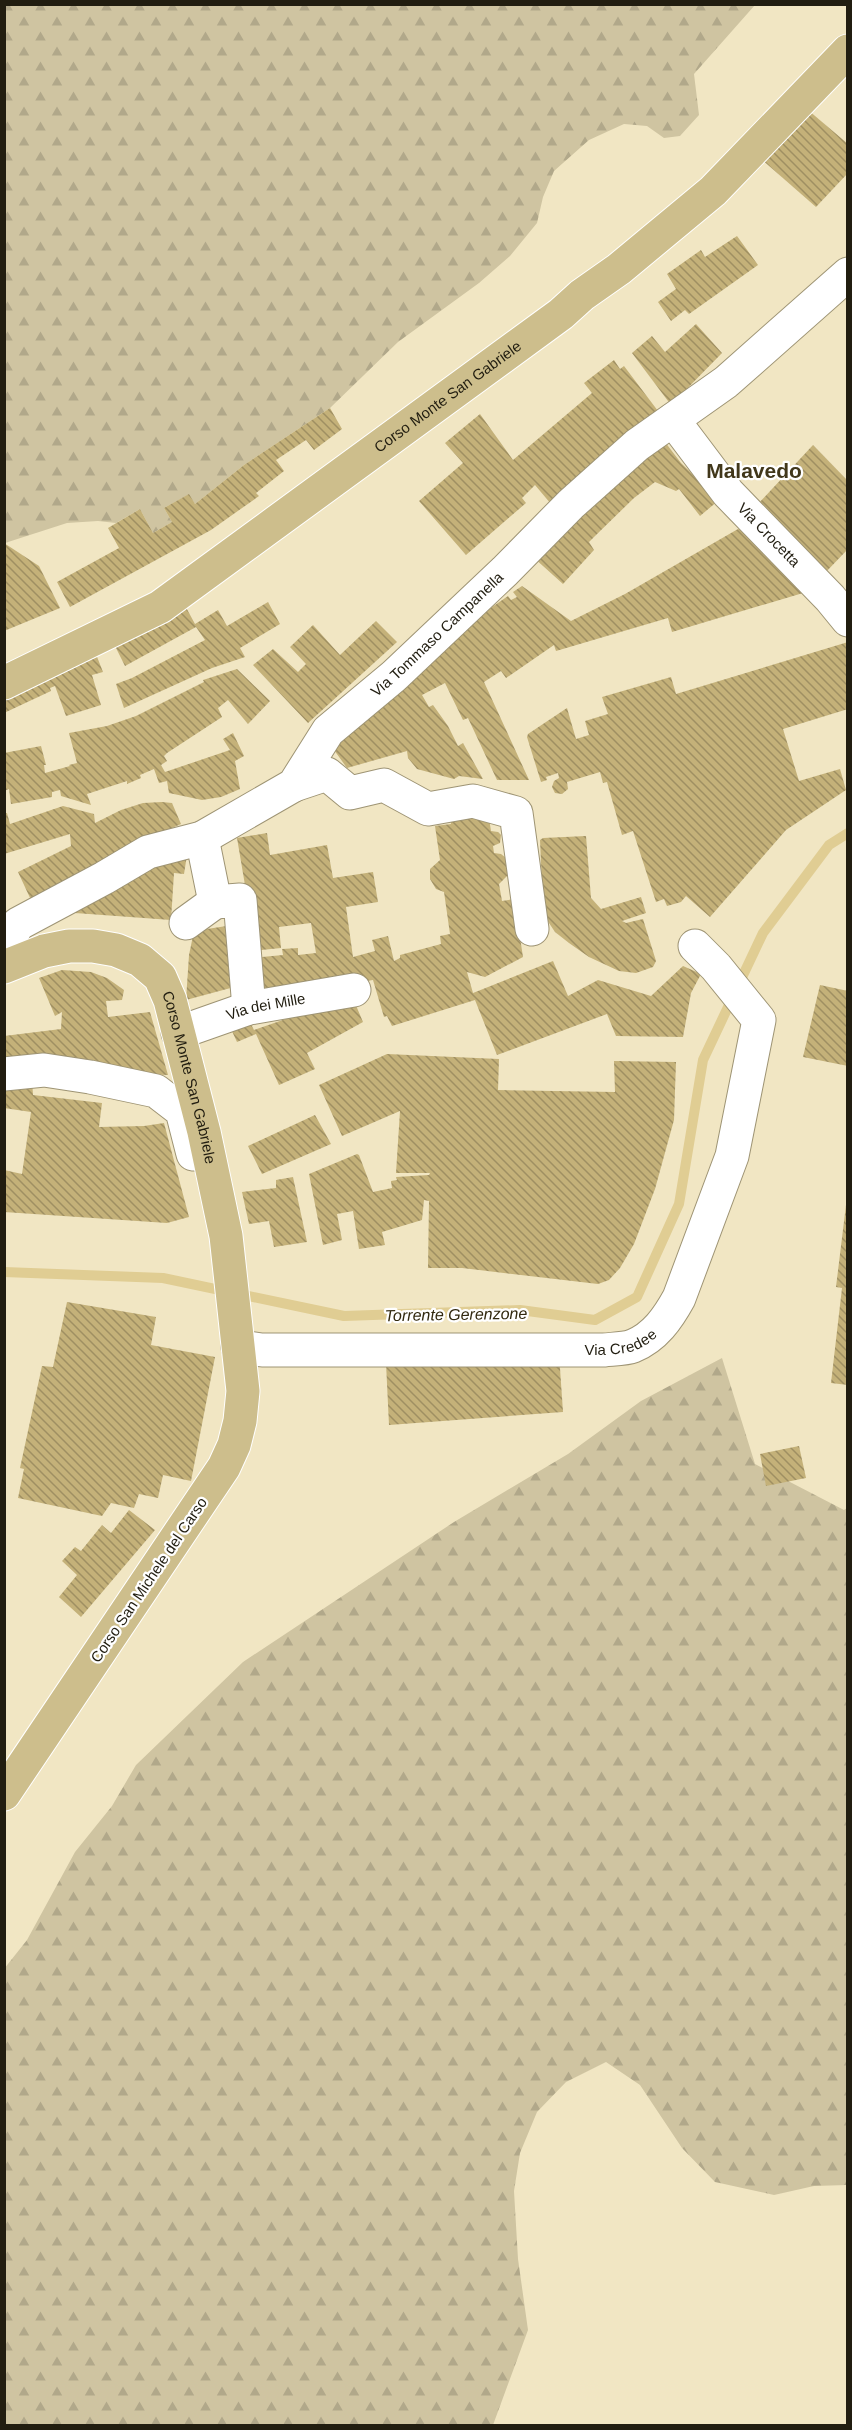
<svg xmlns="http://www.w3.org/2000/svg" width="852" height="2430" font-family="Arial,sans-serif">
<defs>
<pattern id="forest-firs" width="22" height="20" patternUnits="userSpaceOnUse" patternTransform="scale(1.5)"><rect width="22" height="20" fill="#cfc4a1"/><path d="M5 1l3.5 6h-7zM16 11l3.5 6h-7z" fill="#b1a88a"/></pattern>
<pattern id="building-back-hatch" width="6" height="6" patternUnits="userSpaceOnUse" patternTransform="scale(1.5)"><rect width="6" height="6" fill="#c4b179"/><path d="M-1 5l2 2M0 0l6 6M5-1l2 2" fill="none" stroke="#9f8f62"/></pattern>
</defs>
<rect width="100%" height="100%" fill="#f1e6c3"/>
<!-- forest -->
<g fill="url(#forest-firs)">
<polygon points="5,5 755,5 694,74 699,115 680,136 664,138 647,126 624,124 589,140 554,171 543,197 537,223 510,256 479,283 398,342 330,408 244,465 195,504 188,495 164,508 172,522 153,533 140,509 116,523 98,521 67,523 5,543"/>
<polygon points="722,1358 755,1464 844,1510 847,1508 847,2185 814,2186 774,2195 715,2182 682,2148 640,2085 606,2062 566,2082 537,2112 520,2153 514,2191 518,2259 528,2330 493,2425 5,2425 4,1969 27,1940 75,1852 112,1806 136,1765 243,1662 454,1522 568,1454 641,1401"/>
</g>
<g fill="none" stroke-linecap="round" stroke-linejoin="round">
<!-- stream -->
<polyline stroke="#e0cd93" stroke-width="10" points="4,1272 163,1278 344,1316 520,1310 595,1320 637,1297 679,1204 703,1060 763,933 829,845 848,833"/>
</g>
<!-- building -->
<g fill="url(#building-back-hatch)">
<polygon points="808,110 848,144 848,173 816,207 760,158"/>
<polygon points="737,236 758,265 689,314 685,310 671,321 658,302 676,289 667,274 701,250 705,257"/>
<polygon points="696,324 722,353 671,405 632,353 652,336 665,352"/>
<polygon points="614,360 620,369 624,366 658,411 551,504 535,485 522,498 526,503 466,555 419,501 463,463 445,443 480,414 513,460 592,393 584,383"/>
<polygon points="330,408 342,429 314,450 306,440 276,460 284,471 256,493 259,496 211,530 70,607 57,582 119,548 108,528 140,509 153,533 172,522 164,508 189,494 195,504 244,465"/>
<polygon points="665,442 681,463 719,500 700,516 679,489 676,491 655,482 634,498 594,537 589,542 594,550 563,584 533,557"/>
<polygon points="813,445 848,481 848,549 824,574 758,504"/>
<polygon points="738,529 746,531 803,593 672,632 668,618 556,651 554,645 506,678 501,671 484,682 529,780 497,780 468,718 463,720 445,683 422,695 429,707 433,705 448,726 458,746 463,743 483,779 459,776 454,779 417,769 408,758 407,751 347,768 329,743 469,623 508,596 511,600 517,597 513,592 522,586 571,621 625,594"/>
<polygon points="4,543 39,566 60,608 4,631"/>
<polygon points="182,600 195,624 218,610 227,626 268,602 280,624 240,648 245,657 212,668 124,708 116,684 132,678 205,640 196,627 125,666 111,638"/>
<polygon points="376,621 397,642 308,723 253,665 273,649 298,672 306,664 290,647 313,625 340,655"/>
<polygon points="848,642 848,709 783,729 799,781 840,769 846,790 786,830 710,917 686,896 681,902 667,906 664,899 656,902 633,831 622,835 607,782 603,783 600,772 567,782 568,789 562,794 555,793 552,787 554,781 559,778 558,773 546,777 547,780 541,782 527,737 528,734 567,708 576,739 589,735 585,721 608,714 602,697 671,677 676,694"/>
<polygon points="92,644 103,672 92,675 101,705 66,716 55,686 50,688 51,691 4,713 4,688"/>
<polygon points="237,669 270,701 248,724 228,700 218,708 222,717 167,753 164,756 167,761 161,765 165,772 230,750 223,739 233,733 244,756 235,761 240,789 221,797 202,800 169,793 167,781 159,783 154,769 140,775 141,778 127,784 127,781 87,794 91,805 61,796 60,790 52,792 52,797 11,804 9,789 4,791 4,753 41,746 46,765 44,765 45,773 70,766 69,765 77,763 69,733 107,726 136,716 204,682 203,680"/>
<polygon points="162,802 172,803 181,824 129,847 31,900 18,872 71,846 70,834 4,854 4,813 7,813 10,824 63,806 94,814 95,823 121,810 143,803"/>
<polygon points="474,811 476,820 489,818 491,831 498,832 501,835 500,843 493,846 494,853 501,854 506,858 510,873 499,884 502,901 514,899 523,957 485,977 467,972 473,993 553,961 568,996 598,980 651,996 683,966 701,974 691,993 683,1037 616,1036 607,1014 497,1055 475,1000 392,1026 387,1016 384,1017 373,980 253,999 251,958 283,955 282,949 298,948 298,955 316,953 311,923 279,927 281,948 251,951 246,891 237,838 267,833 270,855 327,845 333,878 373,872 378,902 346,907 353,957 375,951 372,940 388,936 394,961 400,958 400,955 441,944 440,936 450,934 444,892 436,889 430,879 430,869 440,860 435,826 451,824 450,815"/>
<polygon points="586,836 591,898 601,909 641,897 646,913 622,921 626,923 643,919 656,961 653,967 636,973 619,971 589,957 569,943 555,932 547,920 543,907 540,840 543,838"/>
<polygon points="170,851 187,855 184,874 174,873 171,920 75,913 55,914"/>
<polygon points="233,925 238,986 186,1000 189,955 194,931"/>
<polygon points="62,970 91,972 107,978 124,990 122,1000 106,1001 108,1017 150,1012 168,1075 4,1069 4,1036 61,1029 62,1012 55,1016 39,978"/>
<polygon points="820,985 848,991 848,1066 803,1057"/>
<polygon points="352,996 363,1022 307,1053 315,1069 279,1085 256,1034 237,1042 225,1016 242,1007 254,1030"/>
<polygon points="387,1054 499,1059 498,1090 615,1092 614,1061 676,1062 674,1120 655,1189 634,1244 620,1268 609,1280 598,1284 462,1268 428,1268 429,1201 424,1200 422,1220 382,1232 385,1245 359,1249 353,1211 337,1214 342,1240 323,1245 309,1174 357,1154 359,1155 373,1192 392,1188 391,1181 397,1180 396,1177 429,1175 430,1173 396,1173 400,1111 342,1136 319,1085"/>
<polygon points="32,1079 33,1095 102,1103 99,1127 144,1126 164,1123 189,1217 167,1223 4,1212 4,1170 22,1174 31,1112 4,1108 4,1080"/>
<polygon points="315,1115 331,1144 262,1174 248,1146"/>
<polygon points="293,1177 307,1242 274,1247 269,1221 249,1224 242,1192 276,1188 276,1180"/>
<polygon points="846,1205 848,1205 848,1385 831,1383 842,1288 836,1287"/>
<polygon points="67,1302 156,1317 151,1345 215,1357 191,1481 163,1475 158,1498 139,1494 134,1508 111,1503 102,1516 18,1498 24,1469 20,1468 42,1366 53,1367"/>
<polygon points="559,1354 563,1412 389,1425 386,1363"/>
<polygon points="799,1446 806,1478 766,1486 760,1454"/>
<polygon points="129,1510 155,1530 81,1617 59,1597 77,1575 62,1561 75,1547 81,1551 102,1525 111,1533"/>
</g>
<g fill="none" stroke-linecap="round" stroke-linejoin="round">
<defs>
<g id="minor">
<path id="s1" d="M 673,420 L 728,493 L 830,598 L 848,620"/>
<polyline points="294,785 327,774 350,793 384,785 428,809 473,801 516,813 532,929"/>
<polyline points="202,838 215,902"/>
<polyline points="215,902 240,900 249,1008"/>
<polyline points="186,923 215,902"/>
<path id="s2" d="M 4,948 L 18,924 L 104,878 L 148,852 L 202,838 L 294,785 L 328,731 L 394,676 L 505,571 L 571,504 L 637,445 L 726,382 L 848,274"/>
<path id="s3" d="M 178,1033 L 249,1008 L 354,990"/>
<polyline points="4,1074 44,1070 90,1077 156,1091 182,1111 193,1154"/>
<path id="s4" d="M 238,1347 L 262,1350 L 604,1350 C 613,1349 625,1349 633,1346 C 655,1337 668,1318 679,1298 L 732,1156 L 759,1020 L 716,967 L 695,946"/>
</g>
<g id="major">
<path id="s5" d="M 4,683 L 160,607 L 561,314 L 582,295 L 619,269 L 713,191 L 848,51"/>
<path id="s6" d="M 4,967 L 44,951 L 69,946 L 93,946 L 116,950 L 140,960 L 160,977 L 170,1000 L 204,1132 L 226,1236 L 243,1391 L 240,1421 L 234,1445 L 224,1467 L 4,1794"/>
</g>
</defs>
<!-- minor casing -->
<use href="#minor" stroke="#9e9474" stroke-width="35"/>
<!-- major casing -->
<use href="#major" stroke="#fff" stroke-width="35"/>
<!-- minor -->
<use href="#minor" stroke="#fff" stroke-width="33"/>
<!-- major -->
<use href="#major" stroke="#cdbe8c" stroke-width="33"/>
</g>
<g text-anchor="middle" stroke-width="4.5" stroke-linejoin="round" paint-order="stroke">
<!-- street labels -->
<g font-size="15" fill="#211d10" stroke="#fff">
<text dy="5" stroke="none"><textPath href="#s5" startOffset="530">Corso Monte San Gabriele</textPath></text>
<text dy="5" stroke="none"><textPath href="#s1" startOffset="150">Via Crocetta</textPath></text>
<text dy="5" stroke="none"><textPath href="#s2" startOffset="548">Via Tommaso Campanella</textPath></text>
<text dy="5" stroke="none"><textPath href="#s3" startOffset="92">Via dei Mille</textPath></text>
<text dy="5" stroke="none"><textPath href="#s6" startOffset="273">Corso Monte San Gabriele</textPath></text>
<text dy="5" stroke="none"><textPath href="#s4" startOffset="384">Via Credee</textPath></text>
<text transform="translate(149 1580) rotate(-56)" y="5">Corso San Michele del Carso</text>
</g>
<!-- water labels -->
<g font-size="16" font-style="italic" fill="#32290f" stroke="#fff">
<text transform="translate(456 1314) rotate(-1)" y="6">Torrente Gerenzone</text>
</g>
<!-- district labels -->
<g font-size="21" font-weight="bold" fill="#41371a" stroke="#fff">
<text x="754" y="478">Malavedo</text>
</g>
</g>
<!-- border -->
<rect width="852" height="2430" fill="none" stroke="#211d10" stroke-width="12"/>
</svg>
